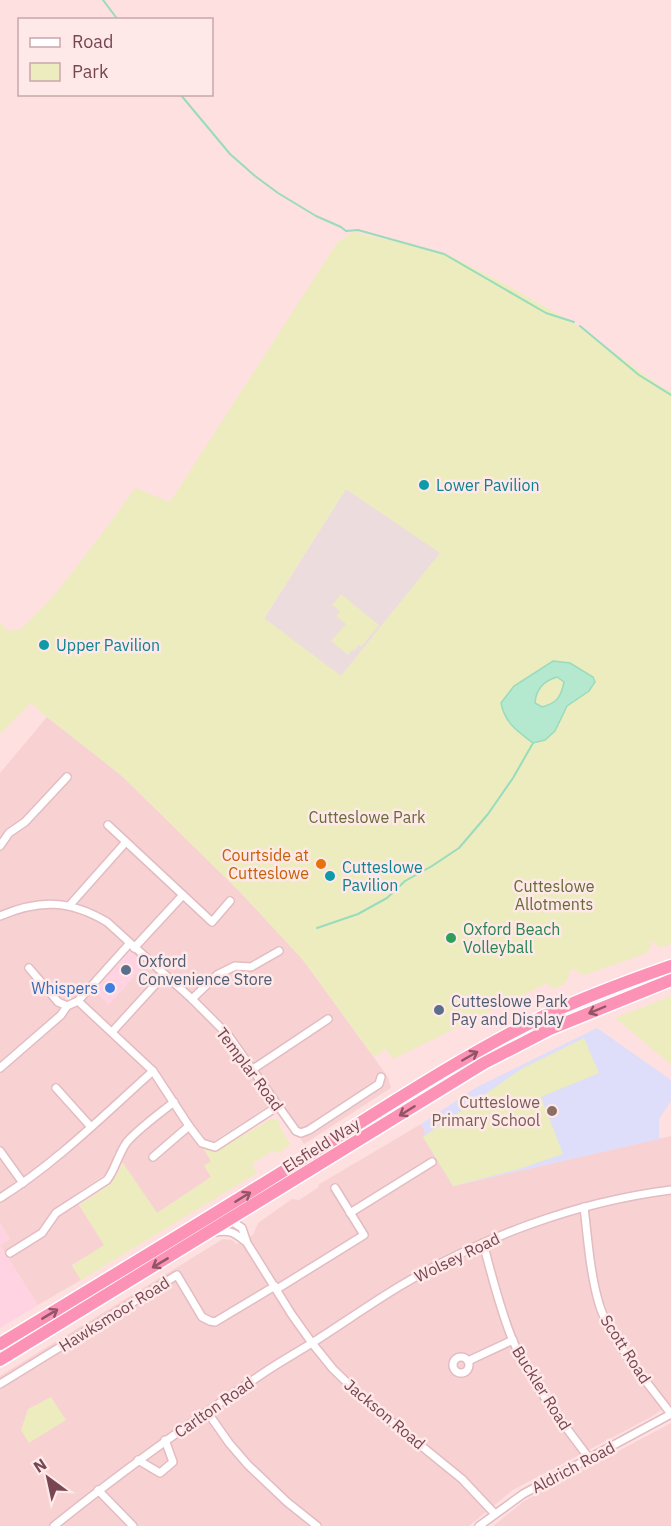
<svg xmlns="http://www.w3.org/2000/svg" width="671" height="1526" font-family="'IBM Plex Sans',sans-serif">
<rect width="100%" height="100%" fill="#fee0e0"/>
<!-- residential -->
<g fill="#f8d1d3">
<polygon points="47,717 122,776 240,892 303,960 388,1077 391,1088 304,1144 276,1101 203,1148 211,1161 211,1177 157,1213 115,1152 110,1168 104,1175 73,1196 105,1245 72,1265 81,1280 38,1305 0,1245 10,1239 0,1223 0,773"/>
<polygon points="421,1124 454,1186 671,1136 671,1404 651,1417 513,1490 469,1526 0,1526 0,1376 223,1239 232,1240 237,1244 253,1235 258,1223 292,1199 299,1200 319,1187 318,1185"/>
<polygon points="671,1423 671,1526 493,1526 524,1501"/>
</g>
<!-- commercial -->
<g fill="#ffd3e1">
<polygon points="129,950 145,964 109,1005 93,990"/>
<polygon points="0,1223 10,1239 0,1245 38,1305 0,1328"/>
</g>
<!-- industrial -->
<polygon fill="#ecdcde" points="346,489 440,553 341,676 264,619"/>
<!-- education -->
<polygon fill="#deddfa" points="597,1028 671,1080 671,1101 659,1119 659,1139 453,1186 423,1137 425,1132 421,1124 477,1087"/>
<!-- green -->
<g fill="#ececbe" fill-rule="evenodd">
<path d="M 353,232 L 445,253 L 505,284 L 575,324 L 663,388 L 671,391 L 671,944 L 660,948 L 654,942 L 652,942 L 647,953 L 584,975 L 572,969 L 570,971 L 566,983 L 553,989 L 547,983 L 393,1059 L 386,1049 L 374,1057 L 303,960 L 240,892 L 122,776 L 47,717 L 31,703 L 0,734 L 0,622 L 8,631 L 21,629 L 56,593 L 104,531 L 135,488 L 170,502 L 337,243 ZM 346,489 L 440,553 L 341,676 L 264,618 Z"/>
<polygon points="341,594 379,625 361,647 359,645 354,651 352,650 348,655 331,641 346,624 336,616 340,611 332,605"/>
<path d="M 671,996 L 671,1064 C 651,1049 634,1032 615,1018 Z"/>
<polygon points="584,1038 599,1073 541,1097 563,1154 519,1169 453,1186 423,1137 523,1068"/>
<path d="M 271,1119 L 276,1119 L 280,1124 L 280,1127 L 290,1144 L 289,1146 L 277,1154 L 274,1150 L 252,1164 L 257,1173 L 81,1280 L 72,1266 L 104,1245 L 79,1205 C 99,1191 113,1187 123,1163 L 157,1213 L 211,1177 L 204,1166 L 211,1161 L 203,1148 L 220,1149 Z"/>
<polygon points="51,1397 66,1420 29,1443 21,1430 28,1409"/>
</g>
<!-- water -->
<path fill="#b4e9d0" stroke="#99dbbd" stroke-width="1.5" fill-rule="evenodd" d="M 553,661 L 570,663 L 593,677 L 595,682 L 589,691 L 567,706 L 555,731 L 545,740 L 533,743 C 517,731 505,723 501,703 L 514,686 ZM 557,677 L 564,682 C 561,697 557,703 542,707 L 535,703 C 536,689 543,681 557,677 Z"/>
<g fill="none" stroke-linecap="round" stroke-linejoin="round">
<!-- stream -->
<g stroke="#99dbbd" stroke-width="2">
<polyline points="103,0 118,20"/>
<polyline points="180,94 230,154 255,176 278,193 316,216 341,227 346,231 358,230 444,254 546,313 574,322"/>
<polyline points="580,326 639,375 671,395"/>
<polyline points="317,928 358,914 387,898 405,881 432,866 459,848 488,814 513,778 533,743"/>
</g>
<defs>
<g id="street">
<polyline points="108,825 212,922 230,901"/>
<polyline points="0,846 9,833 25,822 67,777"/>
<polyline points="69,906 125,843"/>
<path d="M 0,916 C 40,899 70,900 107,922 L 192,999 L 228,1035 L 296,1131 L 301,1133 L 309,1130 L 379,1084 L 381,1077"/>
<polyline points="129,944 78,1001 153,1071 189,1126 202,1143 215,1147 278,1106"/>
<polyline points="134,948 183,895"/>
<polyline points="29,968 58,1002 67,1006"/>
<polyline points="192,999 217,975 235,966 251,967 279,951"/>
<polyline points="112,1032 164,975"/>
<polyline points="0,1068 61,1015 67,1006 78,1001"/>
<polyline points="253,1069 328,1019"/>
<polyline points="56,1088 91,1127"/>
<polyline points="0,1151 23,1183"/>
<polyline points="153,1157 189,1126"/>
<path d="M 0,1198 C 55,1164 105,1114 153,1071"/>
<polyline points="350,1213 432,1162"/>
<polyline points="228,1219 242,1228 247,1243 292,1315 312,1343 333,1369 366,1401 462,1479 495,1514"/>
<path d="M 215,1232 C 231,1230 233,1232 245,1241"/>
<path d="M 483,1243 C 492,1276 500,1310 513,1341 C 532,1384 561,1421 589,1458"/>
<path d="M 10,1253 L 42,1233 L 56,1213 L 107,1180 C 116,1168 118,1154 127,1142 C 138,1129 160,1113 174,1102"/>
<polyline points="277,1289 364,1235 335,1188"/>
<circle cx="461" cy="1365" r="8"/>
<polyline points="468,1361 513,1340"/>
<polyline points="0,1384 177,1275 202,1317 210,1321 215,1322 275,1286"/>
<polyline points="208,1413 229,1443 248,1465 287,1502 317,1526"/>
<polyline points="138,1460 160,1473 173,1462 165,1440"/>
<polyline points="98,1490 133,1526"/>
<path d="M 54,1526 C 121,1472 191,1422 262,1374 C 278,1363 296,1353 312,1343 C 342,1324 370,1304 400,1286 C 482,1237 576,1202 671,1190"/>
<path d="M 479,1526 L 523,1494 L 671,1414 C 649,1384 612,1342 600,1307 C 590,1275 588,1240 584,1207"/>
</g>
<g id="highway">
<path d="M 0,1344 C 99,1284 199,1224 298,1162 C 378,1112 460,1057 544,1016 C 585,997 628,981 671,966"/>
<polyline points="0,1360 484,1063 550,1029 671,980"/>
</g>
</defs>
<!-- street casing -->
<use href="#street" stroke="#e3bcc1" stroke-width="10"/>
<!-- highway casing -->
<use href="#highway" stroke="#fff" stroke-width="15"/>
<!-- street -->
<use href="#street" stroke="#fff" stroke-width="7"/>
<!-- highway -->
<use href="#highway" stroke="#fd92b7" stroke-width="12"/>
</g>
<!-- one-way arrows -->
<defs><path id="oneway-shaft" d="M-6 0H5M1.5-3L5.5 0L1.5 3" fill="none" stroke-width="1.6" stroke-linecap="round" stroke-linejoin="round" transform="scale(1.5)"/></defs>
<g stroke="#925566">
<use href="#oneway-shaft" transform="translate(597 1010) rotate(157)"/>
<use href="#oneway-shaft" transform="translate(470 1056) rotate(-30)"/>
<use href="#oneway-shaft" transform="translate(407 1111) rotate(148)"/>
<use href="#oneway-shaft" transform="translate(243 1197) rotate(-32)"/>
<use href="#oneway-shaft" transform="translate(160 1263) rotate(149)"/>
<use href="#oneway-shaft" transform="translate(50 1314) rotate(-31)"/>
</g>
<!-- markers -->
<g fill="#0f9aa8" stroke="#ffe8e8" stroke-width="2">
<circle cx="424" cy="485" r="6"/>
<circle cx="44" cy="645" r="6"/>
<circle cx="330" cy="876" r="6"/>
</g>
<circle fill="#e8710a" stroke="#ffe8e8" stroke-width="2" cx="321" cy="864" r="6"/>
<circle fill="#2e9e5b" stroke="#ffe8e8" stroke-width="2" cx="451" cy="938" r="6"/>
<g fill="#5c6f8a" stroke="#ffe8e8" stroke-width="2">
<circle cx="126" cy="970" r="6"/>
<circle cx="439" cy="1010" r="6"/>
</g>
<circle fill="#3f7fe0" stroke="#ffe8e8" stroke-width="2" cx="110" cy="988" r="6"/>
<circle fill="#8d6e63" stroke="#ffe8e8" stroke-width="2" cx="552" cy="1111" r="6"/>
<g text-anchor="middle" stroke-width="5" stroke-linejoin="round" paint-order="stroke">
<!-- culture labels -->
<g font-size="16" fill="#0d838f" stroke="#ffe8e8" text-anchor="start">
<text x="436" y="491">Lower Pavilion</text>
<text x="56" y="651">Upper Pavilion</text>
<text x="342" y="873">Cutteslowe<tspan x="342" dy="18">Pavilion</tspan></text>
</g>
<!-- park labels -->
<g font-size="16" fill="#666c35" stroke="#ffe8e8">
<text x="367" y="823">Cutteslowe Park</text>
<text x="554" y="892">Cutteslowe<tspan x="554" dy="18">Allotments</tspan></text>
</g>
<!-- food labels -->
<g font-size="16" fill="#c56008" stroke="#ffe8e8" text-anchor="end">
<text x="309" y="861">Courtside at<tspan x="309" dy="18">Cutteslowe</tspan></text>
</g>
<!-- leisure labels -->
<g font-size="16" fill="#27864d" stroke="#ffe8e8" text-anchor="start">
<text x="463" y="935">Oxford Beach<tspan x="463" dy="18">Volleyball</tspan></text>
</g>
<!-- service labels -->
<g font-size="16" fill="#4e5e75" stroke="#ffe8e8" text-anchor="start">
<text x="138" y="967">Oxford<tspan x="138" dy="18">Convenience Store</tspan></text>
<text x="451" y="1007">Cutteslowe Park<tspan x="451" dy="18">Pay and Display</tspan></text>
</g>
<!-- shop labels -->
<g font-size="16" fill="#366cbe" stroke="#ffe8e8" text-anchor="end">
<text x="98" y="994">Whispers</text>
</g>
<!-- street labels -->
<g font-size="16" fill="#774652" stroke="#ffe8e8">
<text transform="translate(250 1069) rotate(53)" y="6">Templar Road</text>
<text transform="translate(321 1145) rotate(-32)" y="6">Elsfield Way</text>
<text transform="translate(457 1257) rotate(-26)" y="6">Wolsey Road</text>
<text transform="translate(114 1314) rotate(-32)" y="6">Hawksmoor Road</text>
<text transform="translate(626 1349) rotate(57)" y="6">Scott Road</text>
<text transform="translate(542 1388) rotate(58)" y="6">Buckler Road</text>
<text transform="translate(214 1407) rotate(-35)" y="6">Carlton Road</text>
<text transform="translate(385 1414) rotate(40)" y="6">Jackson Road</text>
<text transform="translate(573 1467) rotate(-28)" y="6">Aldrich Road</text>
</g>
<!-- education labels -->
<g font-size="16" fill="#785e54" stroke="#ffe8e8" text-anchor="end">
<text x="540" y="1108">Cutteslowe<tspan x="540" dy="18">Primary School</tspan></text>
</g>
</g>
<!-- legend -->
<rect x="18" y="18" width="195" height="78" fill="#ffe8e8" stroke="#c9a7ac" stroke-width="1.5"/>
<rect x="30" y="38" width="30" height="9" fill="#ffffff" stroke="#c9a7ac" stroke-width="1.5"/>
<text x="72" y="48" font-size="18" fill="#774652">Road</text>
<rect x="30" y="63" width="30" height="18" fill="#ececbe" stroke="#c9a7ac" stroke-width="1.5"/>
<text x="72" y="78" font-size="18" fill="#774652">Park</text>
<!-- north arrow -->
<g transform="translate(48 1478) rotate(327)" stroke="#ffe8e8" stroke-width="4.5" paint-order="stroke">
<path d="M0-4.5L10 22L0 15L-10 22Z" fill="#774652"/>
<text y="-9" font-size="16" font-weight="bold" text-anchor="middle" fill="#774652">N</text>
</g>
</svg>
